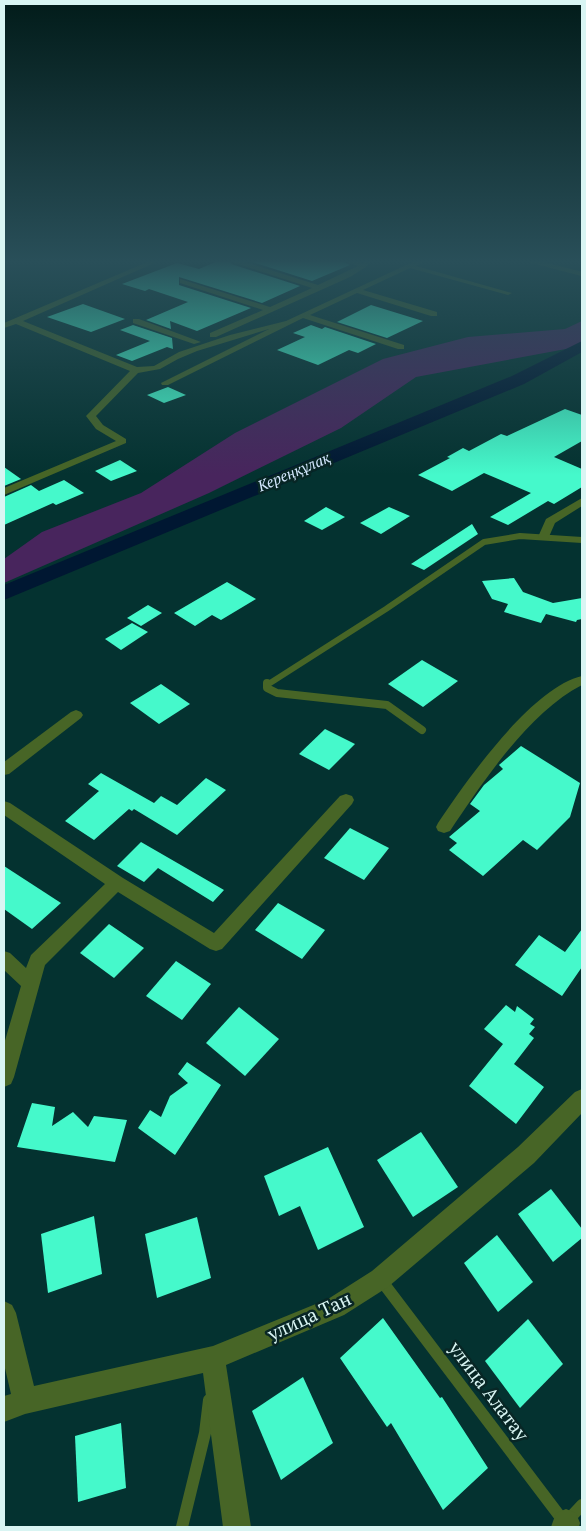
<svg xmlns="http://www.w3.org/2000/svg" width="586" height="1531" font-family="'PT Serif',serif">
<rect width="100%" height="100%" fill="#043230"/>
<!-- green -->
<polygon fill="#48255d" points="582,321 582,346 416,377 341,428 209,493 4,583 4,559 42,532 141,493 235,433 383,359 468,337 565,329"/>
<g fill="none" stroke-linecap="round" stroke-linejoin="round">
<!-- river -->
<polygon fill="#001732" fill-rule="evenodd" points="582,341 582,352 524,384 4,600 4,585 512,376"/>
</g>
<!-- building -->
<g fill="#45f9cb">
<polygon points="220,260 229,260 231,264 300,286 262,303 179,277 179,285 251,308 197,331 170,321 171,329 146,320 188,302 149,289 145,291 122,284 177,263 199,269"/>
<polygon points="246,260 340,260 350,265 312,281"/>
<polygon points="83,304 125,319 91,332 47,317"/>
<polygon points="371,305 423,321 387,338 337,322"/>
<polygon points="133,325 172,338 173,349 167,347 132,361 116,355 150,341 120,330"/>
<polygon points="311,325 322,329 325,327 376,344 358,353 349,350 318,365 277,350 305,337 293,333"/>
<polygon points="168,387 186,395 164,403 147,395"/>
<polygon points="565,409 582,415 582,441 554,457 582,469 582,487 554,504 548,501 508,525 490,517 531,493 484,473 452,491 418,475 450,458 447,457 463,448 469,451 501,434 507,436"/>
<polygon points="120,460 137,471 111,481 95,471"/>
<polygon points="4,467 21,479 4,486"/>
<polygon points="64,480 84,493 56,505 53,503 4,525 4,497 31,485 39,491"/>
<polygon points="326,507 345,517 322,530 304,521"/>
<polygon points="389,507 410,516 381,534 360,523"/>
<polygon points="472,524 478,534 424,570 411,564"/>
<polygon points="514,578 523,592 553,603 582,598 582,619 577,620 576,622 546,614 541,623 504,612 508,604 492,599 482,581"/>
<polygon points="227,582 256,599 221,620 212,615 195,626 174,613"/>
<polygon points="148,605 162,613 141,626 127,618"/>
<polygon points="132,623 148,632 121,650 105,639"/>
<polygon points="422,660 458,681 423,707 388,684"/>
<polygon points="161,684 190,704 159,724 130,703"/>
<polygon points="325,729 355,744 329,770 299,754"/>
<polygon points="521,746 580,783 570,817 537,850 523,840 483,876 449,850 457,843 449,837 480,811 470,804 484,785 503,769 499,765"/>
<polygon points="101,773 154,803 161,796 177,805 206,778 226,790 177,835 134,809 132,811 129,809 94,840 65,821 99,791 88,784"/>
<polygon points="350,828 389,848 364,880 324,858"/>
<polygon points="141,842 193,872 224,890 213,902 158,868 144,882 117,866"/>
<polygon points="4,866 61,903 32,929 4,909"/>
<polygon points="278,903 325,930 302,959 255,930"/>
<polygon points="109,924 144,948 114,978 80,953"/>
<polygon points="582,929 582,967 562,996 515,965 539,935 565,952"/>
<polygon points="176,961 211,984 182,1020 146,996"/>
<polygon points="506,1005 515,1012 517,1006 534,1019 530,1024 535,1027 529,1034 534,1038 514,1064 544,1087 516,1124 469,1086 503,1044 484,1029"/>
<polygon points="239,1007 279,1039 245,1076 206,1043"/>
<polygon points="187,1062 221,1085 175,1155 138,1128 150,1110 161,1117 170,1096 188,1083 178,1074"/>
<polygon points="32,1103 55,1107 52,1126 73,1112 88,1127 94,1116 127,1120 115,1162 17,1147"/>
<polygon points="421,1132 458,1187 413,1217 377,1160"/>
<polygon points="328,1147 364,1227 318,1250 300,1206 279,1216 264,1176"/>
<polygon points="551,1189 582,1229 582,1238 553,1262 518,1214"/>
<polygon points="94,1216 102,1274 48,1293 41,1234"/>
<polygon points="197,1217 211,1278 157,1298 145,1234"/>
<polygon points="497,1235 533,1282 498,1312 464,1263"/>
<polygon points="383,1318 440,1398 442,1397 488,1468 443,1510 391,1423 387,1427 340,1358"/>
<polygon points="528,1319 563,1364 520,1408 485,1361"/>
<polygon points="303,1377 333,1443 281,1480 252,1411"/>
<polygon points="121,1423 126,1488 78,1502 75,1436"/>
</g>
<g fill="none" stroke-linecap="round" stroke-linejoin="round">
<!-- lane-far3 -->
<polyline stroke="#476526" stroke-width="4" points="528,260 582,274"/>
<!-- lane-far2 -->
<polyline stroke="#476526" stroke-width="6" points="267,685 386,609 484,542 520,536 582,540"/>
<!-- lane-far1 -->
<polyline stroke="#476526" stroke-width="8" points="267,683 267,688 277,693 387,705 422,730"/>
<!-- lane -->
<g stroke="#476526" stroke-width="12">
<polyline points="381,1280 568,1527"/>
<polyline points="568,1520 582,1505"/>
<polyline points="182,1527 205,1433 209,1400"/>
</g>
<!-- street -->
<g fill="#476526" fill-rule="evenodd">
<polygon points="152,260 161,260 23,321 137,367 154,366 179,352 230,335 286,321 417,260 426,260 416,266 512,293 508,295 410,268 363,290 437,312 437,316 431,316 357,293 310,315 404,345 404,349 398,349 303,318 168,385 162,385 161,383 269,329 197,351 178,359 160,369 138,373 96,416 103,425 126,439 126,443 4,495 4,488 116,441 96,429 86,416 130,371 16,324 4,328 4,323"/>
<polygon points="231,260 239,260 318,285 358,266 342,260 353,260 363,263 365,260 372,260 366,267 350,277 216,337 210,337 210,333 263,310 180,283 180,279 270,307 312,288 232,262"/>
<polygon points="133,319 139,319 201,342 194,344 133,323"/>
<polygon points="582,498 582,506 555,523 548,539 540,539 538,537 546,519"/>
<path d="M 582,676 L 582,685 C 529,712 482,783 450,831 L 444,833 L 438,831 L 436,827 L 438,823 C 467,780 531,688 582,676 Z"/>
<polygon points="76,710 81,712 83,715 81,718 9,774 4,775 4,762 71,712"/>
<polygon points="346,794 352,796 354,800 352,804 222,949 216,951 210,949 118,892 45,965 14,1077 11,1084 4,1087 4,1044 21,986 4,970 4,951 10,953 26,968 31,955 105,884 4,815 4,801 10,803 123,878 214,933 340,796"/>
<polygon points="582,1089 582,1113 534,1163 388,1287 344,1315 226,1365 251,1527 223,1527 203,1373 25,1414 4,1422 4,1396 11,1394 4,1364 4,1301 12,1305 16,1313 34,1386 213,1346 328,1299 372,1271 518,1147 575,1092"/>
<polygon points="566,1509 576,1513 580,1523 579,1527 551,1527 556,1513"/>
</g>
</g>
<!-- sky -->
<linearGradient id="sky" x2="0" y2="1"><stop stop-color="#021c1a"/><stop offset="0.55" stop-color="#294f59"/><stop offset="1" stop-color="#294f59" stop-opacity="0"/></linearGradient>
<rect width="586" height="475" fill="url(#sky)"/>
<g text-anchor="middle" stroke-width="5" stroke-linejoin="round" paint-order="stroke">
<!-- far-water labels -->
<g font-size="15" font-style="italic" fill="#d3e7fd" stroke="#082625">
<text transform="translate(294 472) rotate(-23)" y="5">Кереңқұлақ</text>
</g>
<!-- near-street labels -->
<g font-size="19" fill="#d9f5f3" stroke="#082625">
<text transform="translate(309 1316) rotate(-25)" y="7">улица Тан</text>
<text transform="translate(489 1391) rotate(53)" y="7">улица Алатау</text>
</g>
</g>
<!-- border -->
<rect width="586" height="1531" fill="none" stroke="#d9f5f3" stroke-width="10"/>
</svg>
